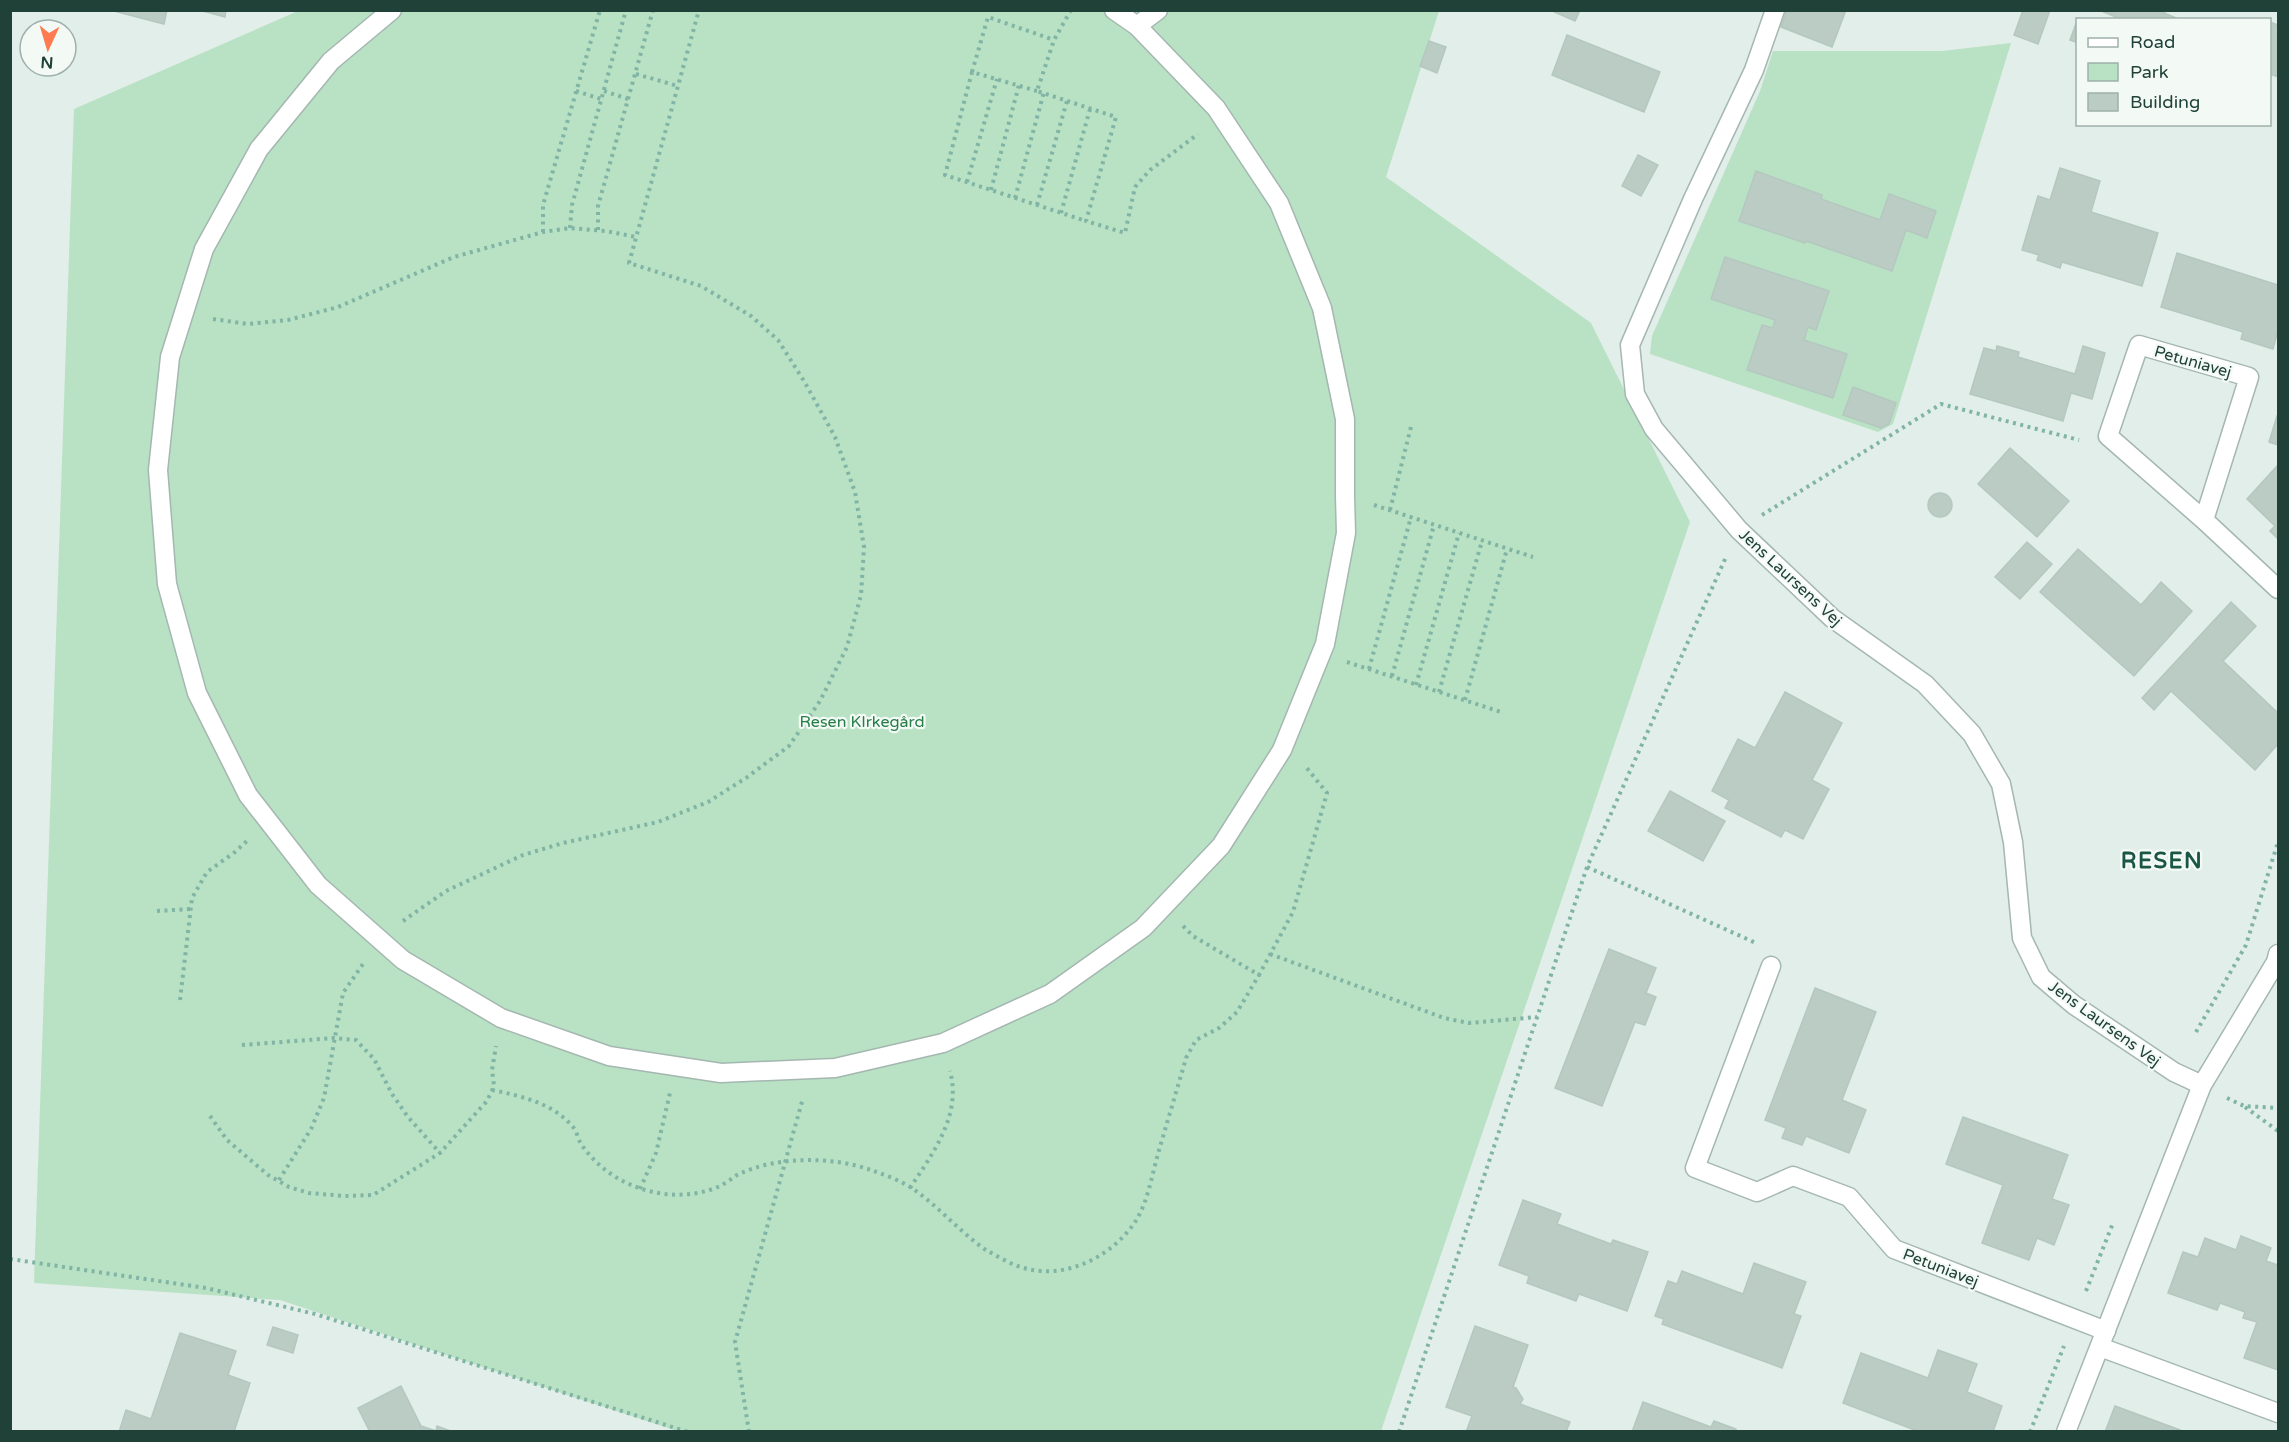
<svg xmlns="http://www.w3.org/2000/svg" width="2289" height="1442" font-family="'Varela Round',sans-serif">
<rect width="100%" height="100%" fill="#e2eee9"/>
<!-- green -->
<g fill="#b9e1c4">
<polygon points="298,11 1439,11 1386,177 1591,323 1690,522 1381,1431 677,1431 280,1300 34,1283 74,109"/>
<polygon points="2011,43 1893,424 1878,432 1650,354 1652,336 1760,91 1773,51 1942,51"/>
</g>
<!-- building -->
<g fill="#baccc4" stroke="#b4c8c0" stroke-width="1.5">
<polygon points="110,10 167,10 164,24"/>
<polygon points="199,10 226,10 225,17"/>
<polygon points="1550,10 1580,10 1575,21"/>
<polygon points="1787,10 1846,10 1832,47 1781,27"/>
<polygon points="2023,10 2050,10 2038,44 2014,35"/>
<polygon points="2099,10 2166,10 2164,13 2181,20 2123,20"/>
<polygon points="2078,18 2083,20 2078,20 2078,43 2070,40"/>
<polygon points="2270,22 2278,25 2278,77 2270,74"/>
<polygon points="1567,35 1660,72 1644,112 1552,75"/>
<polygon points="1429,41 1446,47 1437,73 1420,66"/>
<polygon points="1638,155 1658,165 1641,196 1622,186"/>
<polygon points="2060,168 2100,181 2091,212 2158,233 2142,286 2062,262 2060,268 2037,260 2039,255 2022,250 2038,196 2050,200"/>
<polygon points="1756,171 1822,195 1821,199 1880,220 1889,194 1936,211 1927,238 1906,230 1892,271 1806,241 1805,243 1739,221"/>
<polygon points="2177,253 2278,285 2278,331 2273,349 2241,339 2243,332 2161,307"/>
<polygon points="1725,257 1829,291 1816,330 1808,327 1804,340 1847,354 1833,398 1747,370 1762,325 1773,328 1775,320 1711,299"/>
<polygon points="1997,346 2019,352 2018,357 2075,374 2083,346 2105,353 2092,399 2071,393 2063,421 1970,394 1984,348 1996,351"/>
<polygon points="1853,387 1896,403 1889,424 1881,428 1843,415"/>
<polygon points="2277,416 2278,417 2278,445 2269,442"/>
<polygon points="2010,448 2069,501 2037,537 1978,484"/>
<polygon points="2278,465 2278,539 2270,531 2275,526 2247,499"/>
<circle cx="1940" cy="505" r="12"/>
<polygon points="2027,542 2052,564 2020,599 1995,577"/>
<polygon points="2078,549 2141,605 2161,582 2192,611 2134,676 2040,592"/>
<polygon points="2231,602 2256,626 2223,661 2278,713 2278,744 2255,770 2171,691 2154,710 2142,698"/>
<polygon points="1785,692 1842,723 1812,780 1829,789 1803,839 1785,830 1781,837 1725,808 1729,800 1712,791 1738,739 1755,748"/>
<polygon points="1670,791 1725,821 1703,861 1648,831"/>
<polygon points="1609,949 1656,968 1646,993 1656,997 1645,1025 1635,1022 1602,1106 1555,1088"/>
<polygon points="1815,988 1876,1012 1842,1100 1866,1110 1849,1153 1806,1136 1802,1145 1782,1138 1786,1128 1765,1120"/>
<polygon points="1963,1117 2068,1155 2052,1199 2069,1205 2054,1245 2037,1238 2029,1260 1982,1243 2003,1185 1946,1164"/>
<polygon points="1523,1200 1561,1214 1557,1224 1611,1244 1613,1240 1648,1252 1627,1311 1579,1294 1576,1301 1527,1283 1529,1276 1499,1265"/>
<polygon points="2241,1236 2271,1248 2266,1261 2278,1265 2278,1370 2244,1358 2257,1322 2243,1318 2245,1312 2220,1303 2217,1310 2168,1293 2183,1252 2198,1257 2205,1238 2236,1250"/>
<polygon points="1754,1263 1806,1282 1794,1314 1801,1316 1782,1368 1662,1324 1664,1319 1655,1316 1668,1281 1677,1284 1682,1271 1743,1294"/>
<polygon points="1475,1326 1528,1345 1513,1387 1516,1388 1523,1399 1520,1404 1570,1422 1566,1432 1466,1432 1472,1416 1446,1407"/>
<polygon points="273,1327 298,1335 293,1353 267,1345"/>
<polygon points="180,1333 236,1351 228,1375 250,1383 234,1432 119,1432 126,1410 151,1419"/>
<polygon points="1938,1350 1977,1364 1967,1392 2002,1406 1993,1432 1920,1432 1843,1403 1861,1353 1928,1378"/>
<polygon points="401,1386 421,1426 436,1431 437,1426 453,1432 370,1432 358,1408"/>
<polygon points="1643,1402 1711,1427 1714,1421 1736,1429 1736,1432 1632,1432"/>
<polygon points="2115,1406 2180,1430 2179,1432 2105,1432"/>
</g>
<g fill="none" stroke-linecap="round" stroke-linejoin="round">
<defs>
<g id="service">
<polyline points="392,10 331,61 259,149 204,249 170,357 158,470 167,584 197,693 248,795 318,885 403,960 501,1018 609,1056 721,1073 835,1068 943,1043 1050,994 1143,928 1221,846 1282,750 1325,644 1346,533 1345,496 1345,419 1322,308 1279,203 1216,108 1137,26 1114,10"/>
<polyline points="1137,26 1158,10"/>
</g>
<g id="minor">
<polyline points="1775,10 1754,70 1693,199 1630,345 1635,394 1654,429 1739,530 1832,618 1925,684 1972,734 2001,784 2013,842 2022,938 2041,977 2074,1005 2174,1072 2202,1085"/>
<polyline points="2204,520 2249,377 2139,345 2108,436 2204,520 2278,589"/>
<polyline points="1771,966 1695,1168 1757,1192 1793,1176 1849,1197 1894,1249 2106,1331"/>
<polyline points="2100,1347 2278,1413"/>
<polyline points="2066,1432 2202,1085 2276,962 2278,954"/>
</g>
</defs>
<!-- service casing -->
<use href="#service" stroke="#a4b7b0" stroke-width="21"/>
<!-- minor casing -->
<use href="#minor" stroke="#a4b7b0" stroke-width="21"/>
<!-- path -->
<g stroke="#80b4a4" stroke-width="4" stroke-dasharray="3 4.5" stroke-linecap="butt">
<polyline points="1071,10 1054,40 1037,91 1116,117 1086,221 1125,233 1135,187 1150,170 1198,134"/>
<polyline points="972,72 988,17 1054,40"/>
<polyline points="636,74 678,86"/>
<polyline points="576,91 601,99"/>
<polyline points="604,91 628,99"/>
<polyline points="1037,91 972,72 945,175 1086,221"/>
<polyline points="967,182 997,79"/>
<polyline points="991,190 1019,85"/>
<polyline points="1015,198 1044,92"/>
<polyline points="1037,205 1067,101"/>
<polyline points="1061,213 1090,109"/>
<polyline points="570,228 572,205 626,10"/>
<polyline points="598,230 598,206 653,10"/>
<polyline points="543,232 543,205 600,10"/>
<polyline points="213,319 248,324 288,320 338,307 454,257 543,232 570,228 606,231 636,237"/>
<polyline points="1374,505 1533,557"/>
<polyline points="1390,510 1412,423"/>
<polyline points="1762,515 1941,404 2079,440"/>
<polyline points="1347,662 1504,713"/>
<polyline points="1369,669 1411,517"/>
<polyline points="1392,676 1434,525"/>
<polyline points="1416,685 1459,533"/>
<polyline points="1439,692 1482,541"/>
<polyline points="1465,700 1507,549"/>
<polyline points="1587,867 1756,943"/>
<polyline points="157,911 191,909"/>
<polyline points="403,921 446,891 523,855 563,843 658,822 708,802 746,778 789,746 820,701 847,647 861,595 864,547 855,492 835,437 804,381 778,340 751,316 701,286 629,263 699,10"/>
<polyline points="1183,926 1193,936 1259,975 1293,912 1327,793 1306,767"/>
<polyline points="1270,954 1444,1018 1469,1023 1537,1017"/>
<polyline points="180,1000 192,898 207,872 235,852 248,840"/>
<polyline points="2196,1032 2246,945 2278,842"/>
<polyline points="242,1045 334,1038 356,1040 374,1059 392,1094 408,1117 440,1153"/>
<path d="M 492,1090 C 521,1096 553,1103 573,1127 C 577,1132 578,1139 581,1144 C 601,1173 630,1189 664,1194 C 682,1196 701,1194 718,1187 C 725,1184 731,1179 737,1175 C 776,1156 831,1156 871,1170 C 886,1175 904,1182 916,1191 C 941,1209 961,1233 986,1250 C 999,1257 1013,1266 1028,1269 C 1070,1279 1115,1254 1137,1219 C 1148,1200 1152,1175 1158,1154 C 1167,1122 1177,1090 1186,1058 L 1196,1040 L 1219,1028 L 1237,1012 L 1259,975"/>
<polyline points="2227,1098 2244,1106 2278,1108"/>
<polyline points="2245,1107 2278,1131"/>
<polyline points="210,1116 227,1140 268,1175 289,1187 309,1193 345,1196 373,1195 440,1153 487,1101 494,1086 492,1070 496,1046"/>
<polyline points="279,1180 311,1129 324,1098 343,993 363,964"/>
<path d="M 910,1188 C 933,1153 962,1115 950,1071"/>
<polyline points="640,1189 656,1153 670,1093"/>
<polyline points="10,1259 206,1288 315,1314 688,1432"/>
<polyline points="2086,1291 2113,1223"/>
<polyline points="749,1432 735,1342 803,1098"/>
<polyline points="1399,1432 1587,867 1726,557"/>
<polyline points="2030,1432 2064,1346"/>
</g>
<!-- service -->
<use href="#service" stroke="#fff" stroke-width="18"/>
<!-- minor -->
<use href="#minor" stroke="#fff" stroke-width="18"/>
</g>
<g text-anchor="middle" stroke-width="4.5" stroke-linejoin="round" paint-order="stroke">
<!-- street labels -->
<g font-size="16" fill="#204138" stroke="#f3faf6">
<text transform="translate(2193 361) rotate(16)" y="6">Petuniavej</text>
<text transform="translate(1791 577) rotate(43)" y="6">Jens Laursens Vej</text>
<text transform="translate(2105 1023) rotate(36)" y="6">Jens Laursens Vej</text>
<text transform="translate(1941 1267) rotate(21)" y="6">Petuniavej</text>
</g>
<!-- park labels -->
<g font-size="16" fill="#277c47" stroke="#f3faf6">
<text x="862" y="727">Resen KIrkegård</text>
</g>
<!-- district labels -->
<g font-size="22" font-weight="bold" letter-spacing="1.5" fill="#1a5546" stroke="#f3faf6">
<text x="2162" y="868">RESEN</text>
</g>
</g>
<!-- border -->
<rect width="2289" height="1442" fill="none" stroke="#204138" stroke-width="24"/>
<!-- legend -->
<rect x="2076" y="18" width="195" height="108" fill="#f3faf6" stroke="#9fb0aa" stroke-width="1.5"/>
<rect x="2088" y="38" width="30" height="9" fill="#ffffff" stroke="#9fb0aa" stroke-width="1.5"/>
<text x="2130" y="48" font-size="18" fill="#204138">Road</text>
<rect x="2088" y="63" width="30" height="18" fill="#b9e1c4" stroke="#9fb0aa" stroke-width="1.5"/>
<text x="2130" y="78" font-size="18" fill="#204138">Park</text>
<rect x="2088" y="93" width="30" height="18" fill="#baccc4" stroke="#9fb0aa" stroke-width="1.5"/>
<text x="2130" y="108" font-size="18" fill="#204138">Building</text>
<!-- north arrow -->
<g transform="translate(48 48) rotate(184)"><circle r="28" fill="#f3faf6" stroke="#9fb0aa" stroke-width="1.5"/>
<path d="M0-4.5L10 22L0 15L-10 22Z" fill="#fe7a50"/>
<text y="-9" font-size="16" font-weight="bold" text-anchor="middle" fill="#204138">N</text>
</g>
</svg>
